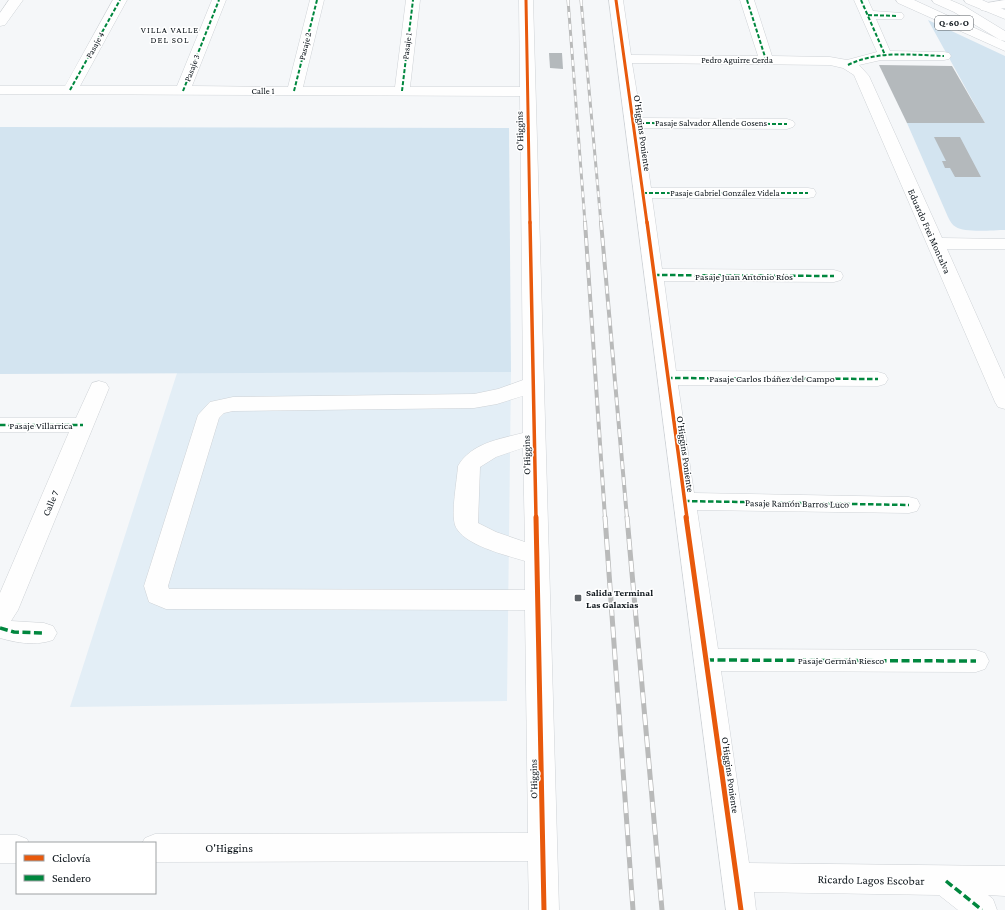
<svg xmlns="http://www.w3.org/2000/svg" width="1005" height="910" font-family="'Crimson Pro',serif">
<rect width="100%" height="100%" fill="#f5f7f9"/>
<!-- built -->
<polygon fill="#e3eef6" points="511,372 507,701 70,707 177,373"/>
<!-- green -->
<g fill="#d3e4f0">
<path d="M 928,20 L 1005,56 L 1005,230 C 994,230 964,233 956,227 C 952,225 950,221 948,217 L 907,123 L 985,123 Z"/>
<polygon points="0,127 509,128 511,372 0,374"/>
</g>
<!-- building -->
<g fill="#b4b9bc">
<polygon points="549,53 562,53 563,69 550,68"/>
<polygon points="879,65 952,66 985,123 907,123"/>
<polygon points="934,137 960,137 981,177 955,177 950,168 945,168 942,161 946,161"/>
</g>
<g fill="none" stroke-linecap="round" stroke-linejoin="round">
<defs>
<g id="minor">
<polygon points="9,0 23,0 5,25 0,26 0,13"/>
<path d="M 113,0 L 127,0 L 80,86 L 177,86 L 212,0 L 226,0 L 192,86 L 288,87 L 310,0 L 324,0 L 303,87 L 395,87 L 406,0 L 420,0 L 410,87 L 520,87 L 519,0 L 533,0 L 559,910 L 529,910 L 528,861 L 155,862 L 155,843 L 142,843 L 145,838 L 155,834 L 528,833 L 525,610 L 166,609 L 149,602 L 144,586 L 198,415 L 210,402 L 233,397 L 474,394 L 498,389 L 523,380 L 520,96 L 0,94 L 0,86 L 65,86 ZM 523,396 L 523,433 C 500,439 471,443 458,466 C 457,481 451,512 455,525 C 462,545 506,555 525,561 L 525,590 L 169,589 L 168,586 L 219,418 L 224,413 L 233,411 L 474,408 L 497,404 ZM 523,448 L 525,542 L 496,532 L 478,523 L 480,467 L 496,457 Z"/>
<polygon points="609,0 623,0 631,55 758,56 740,0 754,0 772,56 830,57 847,60 877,52 854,0 868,0 873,11 902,13 904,16 902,19 876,19 890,51 944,52 949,53 951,56 949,59 944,60 881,60 859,65 869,76 942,238 1005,239 1005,249 947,249 1005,379 1005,409 998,407 995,402 854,75 843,68 830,65 632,63 641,118 787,119 793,121 795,124 793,127 787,129 642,128 651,188 808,188 814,189 816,193 814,197 808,198 652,198 662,269 834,270 841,272 843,276 841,280 834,282 664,281 676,371 878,372 885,374 888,379 885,384 878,386 678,385 694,493 909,497 917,499 920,505 917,511 909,513 697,510 718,649 976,650 985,653 989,661 985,669 976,672 721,671 749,863 1005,866 1005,896 988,895 993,899 997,910 958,910 939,895 754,892 756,910 726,910"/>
<polygon points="932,0 950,0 964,6 1005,31 1005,41 1000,40 954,12 934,3"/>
<polygon points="1005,0 1005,8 986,11 981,10 979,7 981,4"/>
<path d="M 99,381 L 106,383 L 109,388 L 18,610 L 11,621 L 44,623 L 53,626 L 57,633 L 53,640 C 36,646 17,643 0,638 L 0,593 L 69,432 L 0,432 L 0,418 L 76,418 L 92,383 Z"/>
<polygon points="0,835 17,835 27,839 29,843 17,843 17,863 0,863"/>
</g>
<g id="major">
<polygon points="896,0 914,0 1005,42 1005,51 898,3"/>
<polygon points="964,0 982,0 1005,10 1005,19 966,3"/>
</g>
</defs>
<!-- minor casing -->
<use href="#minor" stroke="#ced2d6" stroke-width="1"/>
<!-- major casing -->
<use href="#major" stroke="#ced2d6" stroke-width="1"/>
<!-- minor -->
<use href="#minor" fill="#fefefe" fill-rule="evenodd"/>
<!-- major -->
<use href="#major" fill="#fefefe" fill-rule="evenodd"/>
<defs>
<g id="rail-far2">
<polyline points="568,0 585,223"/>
<polyline points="581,0 601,223"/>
</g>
<g id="rail-far1">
<polyline points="585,222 605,518"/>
<polyline points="601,222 627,518"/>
</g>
<g id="rail">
<polyline points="605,517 633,910"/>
<polyline points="627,517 662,910"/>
</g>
</defs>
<!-- rail-far2 casing -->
<use href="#rail-far2" stroke="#b9baba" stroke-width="3"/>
<!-- rail-far1 casing -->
<use href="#rail-far1" stroke="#b9baba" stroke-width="4"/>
<!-- rail casing -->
<use href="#rail" stroke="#b9baba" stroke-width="5"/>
<!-- rail-far2 -->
<use href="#rail-far2" stroke="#fff" stroke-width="2" stroke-dasharray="6" stroke-linecap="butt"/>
<!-- rail-far1 -->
<use href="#rail-far1" stroke="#fff" stroke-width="2.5" stroke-dasharray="8" stroke-linecap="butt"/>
<!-- rail -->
<use href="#rail" stroke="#fff" stroke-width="3.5" stroke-dasharray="11" stroke-linecap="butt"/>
<!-- quiet-far2 -->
<g stroke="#00873e" stroke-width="2" stroke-dasharray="4 2" stroke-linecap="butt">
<polyline points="747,0 766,60"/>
<polyline points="861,0 885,55"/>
<polyline points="868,15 897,16"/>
<path d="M 848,65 C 878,50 912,55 944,56"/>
<polyline points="70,90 120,0"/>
<polyline points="183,91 219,0"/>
<polyline points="294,91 317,0"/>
<polyline points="402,91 413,0"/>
<polyline points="634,123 787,124"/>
<polyline points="643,193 808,193"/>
</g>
<!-- quiet-far1 -->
<g stroke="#00873e" stroke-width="2.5" stroke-dasharray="5.5 2.5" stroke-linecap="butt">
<polyline points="654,275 834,276"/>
<polyline points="667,378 878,379"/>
<polyline points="0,425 83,425"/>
<polyline points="684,501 909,505"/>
</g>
<!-- quiet -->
<g stroke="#00873e" stroke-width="3.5" stroke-dasharray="8 3.5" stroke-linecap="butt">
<polyline points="0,628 14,632 44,633"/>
<polyline points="706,660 976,661"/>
<polyline points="946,881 982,910"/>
</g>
<defs>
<g id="cycleway-far2">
<polyline points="526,0 530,223"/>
<polyline points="616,0 647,223"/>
</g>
<g id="cycleway-far1">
<polyline points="530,222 536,518"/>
<polyline points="647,222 687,518"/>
</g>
<g id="cycleway">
<polyline points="536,517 544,910"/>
<polyline points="686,517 741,910"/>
</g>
</defs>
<!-- cycleway-far2 casing -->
<use href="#cycleway-far2" stroke="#fff" stroke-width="4.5"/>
<!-- cycleway-far1 casing -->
<use href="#cycleway-far1" stroke="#fff" stroke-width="6"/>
<!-- cycleway casing -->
<use href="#cycleway" stroke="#fff" stroke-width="8"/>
<!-- cycleway-far2 -->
<use href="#cycleway-far2" stroke="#e8590c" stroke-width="3"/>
<!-- cycleway-far1 -->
<use href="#cycleway-far1" stroke="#e8590c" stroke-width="3.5"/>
<!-- cycleway -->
<use href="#cycleway" stroke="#e8590c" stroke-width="5"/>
</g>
<!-- markers -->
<rect fill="#5e6368" stroke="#fff" stroke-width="1.5" x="574" y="594" width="8" height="8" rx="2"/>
<g text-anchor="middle" stroke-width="3" stroke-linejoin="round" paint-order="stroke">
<!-- shield labels -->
<rect fill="#fff" stroke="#555a5f" stroke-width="1" x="935" y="16" width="38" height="14" rx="3"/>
<g font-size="9" font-weight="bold" fill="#0c141a">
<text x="954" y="26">Q-60-O</text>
</g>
<!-- far-neighbourhood labels -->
<g font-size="9" letter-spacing="1" fill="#0c141a" stroke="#fff">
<text x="170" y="33">VILLA VALLE<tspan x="170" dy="10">DEL SOL</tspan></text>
</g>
<!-- far-street labels -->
<g font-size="9" fill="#0c141a" stroke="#fff">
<text transform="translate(95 45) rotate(-61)" y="3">Pasaje 4</text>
<text transform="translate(305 46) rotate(-76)" y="3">Pasaje 2</text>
<text transform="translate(407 46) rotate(-83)" y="3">Pasaje 1</text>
<text x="737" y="63">Pedro Aguirre Cerda</text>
<text transform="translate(192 68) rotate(-69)" y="3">Pasaje 3</text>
<text x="263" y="94">Calle 1</text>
<text x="711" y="126">Pasaje Salvador Allende Gosens</text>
<text x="725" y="196">Pasaje Gabriel González Videla</text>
</g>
<!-- street labels -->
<g font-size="10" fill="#0c141a" stroke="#fff">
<text transform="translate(519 131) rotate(-91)" y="4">O'Higgins</text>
<text transform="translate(643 133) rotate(82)" y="4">O'Higgins Poniente</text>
<text transform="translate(930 231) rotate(66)" y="4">Eduardo Frei Montalva</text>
<text x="744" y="280">Pasaje Juan Antonio Ríos</text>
<text x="772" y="382">Pasaje Carlos Ibáñez del Campo</text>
<text x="41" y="429">Pasaje Villarrica</text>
<text transform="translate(686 454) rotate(82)" y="4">O'Higgins Poniente</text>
<text transform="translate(526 455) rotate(-91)" y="4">O'Higgins</text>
<text transform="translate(50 503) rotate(-67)" y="4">Calle 7</text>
<text transform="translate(797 503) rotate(1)" y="4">Pasaje Ramón Barros Luco</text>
<text x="841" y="664">Pasaje Germán Riesco</text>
<text transform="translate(731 775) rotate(82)" y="4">O'Higgins Poniente</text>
<text transform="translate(533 779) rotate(-91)" y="4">O'Higgins</text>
</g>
<!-- poi labels -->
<g font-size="10" font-weight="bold" fill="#0c141a" stroke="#fff" text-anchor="start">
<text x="586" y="596">Salida Terminal<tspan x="586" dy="12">Las Galaxias</tspan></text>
</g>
<!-- near-street labels -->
<g font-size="12" fill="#0c141a" stroke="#fff">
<text x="229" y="852">O'Higgins</text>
<text transform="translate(871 880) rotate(1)" y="4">Ricardo Lagos Escobar</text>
</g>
</g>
<!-- legend -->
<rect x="16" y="842" width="140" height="52" fill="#ffffff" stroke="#9ea1a3"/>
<rect x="24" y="855" width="20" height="6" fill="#e8590c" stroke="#9ea1a3"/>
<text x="52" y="862" font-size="12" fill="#0c141a">Ciclovía</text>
<rect x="24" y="875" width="20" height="6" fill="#00873e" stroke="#9ea1a3"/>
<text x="52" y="882" font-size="12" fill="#0c141a">Sendero</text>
</svg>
